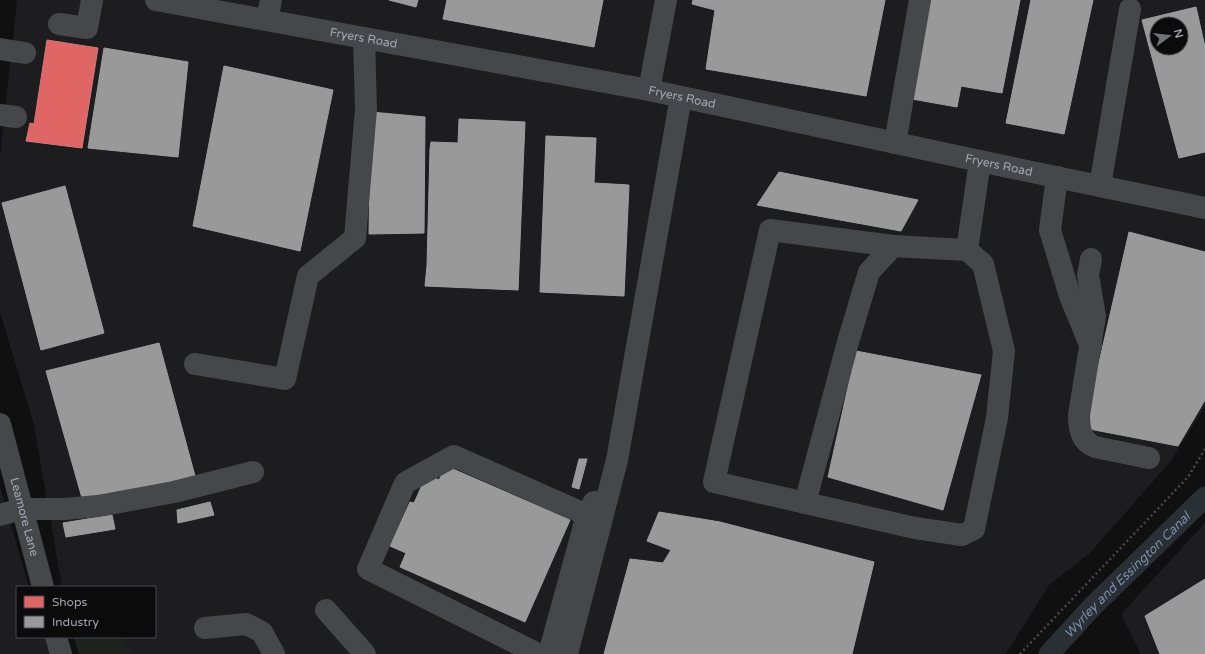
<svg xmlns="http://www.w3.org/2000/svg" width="1205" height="654" font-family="'Varela Round',sans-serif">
<rect width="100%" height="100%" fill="#101011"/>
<!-- built -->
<g fill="#1d1d1f" fill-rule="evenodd">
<path d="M 17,0 L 1205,0 L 1205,406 L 1171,461 L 1090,553 L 1049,585 L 1006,654 L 79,654 L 74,637 L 155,637 L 155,587 L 62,587 L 34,425 L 0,312 L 0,156 ZM 1157,24 L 1181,24 L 1181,48 L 1157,48 Z"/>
<polygon points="0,487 29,587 17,587 17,637 44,637 49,654 0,654"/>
<polygon points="1205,523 1205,654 1141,654 1121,614"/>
</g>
<!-- green -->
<polygon fill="#1d221e" points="74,637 121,637 132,654 79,654"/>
<!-- shops -->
<polygon fill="#e06666" stroke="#ce797c" points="47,40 98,48 82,148 26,141 30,123 34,124"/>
<!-- industry -->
<g fill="#999" stroke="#9c9da0" fill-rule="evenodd">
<polygon points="389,0 418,0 416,7"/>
<polygon points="447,0 603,0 594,47 443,19"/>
<polygon points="693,0 885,0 866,96 706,69 715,10 692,4"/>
<polygon points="931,0 1020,0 1002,93 961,86 957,107 912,99"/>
<polygon points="1031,0 1093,0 1064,134 1006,123"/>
<path d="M 1196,7 L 1205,47 L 1205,152 L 1179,158 L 1142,20 ZM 1157,24 L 1181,24 L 1181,48 L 1157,48 Z"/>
<polygon points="104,48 188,62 178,157 88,148"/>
<polygon points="224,66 333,90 300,251 193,226"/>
<polygon points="371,112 425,117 424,233 369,234"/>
<polygon points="459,119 525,122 518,290 425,286 427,266 430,149 431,142 458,143"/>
<polygon points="546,136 596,138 594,183 629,185 624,296 540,292"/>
<polygon points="779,172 918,200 901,231 757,205"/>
<polygon points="65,186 104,333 41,350 2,203"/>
<polygon points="1129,232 1205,252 1205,400 1178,446 1084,428"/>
<polygon points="159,343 195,476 84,505 46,371"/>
<polygon points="856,351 981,375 943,510 828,477"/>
<polygon points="579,459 587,459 579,489 572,487"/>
<polygon points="446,466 570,520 525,622 400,567 406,553 390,546 410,502 414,503 427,474 439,480"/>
<polygon points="210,502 214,515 178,523 177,510"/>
<polygon points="659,512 720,522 874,562 852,654 604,654 630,559 663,563 671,550 647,541"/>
<polygon points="112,515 115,529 66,537 63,523"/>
<polygon points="1205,579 1205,654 1160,654 1145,616"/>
</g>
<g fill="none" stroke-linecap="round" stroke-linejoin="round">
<!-- canal -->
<path stroke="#2a2f36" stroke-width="21" id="s1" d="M 1049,654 L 1092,607 L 1205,497"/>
<!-- path -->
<polyline stroke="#48484b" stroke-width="2.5" stroke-dasharray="2 3" stroke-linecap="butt" points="1020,654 1188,477 1205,449"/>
<!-- minor -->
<g stroke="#46474a" stroke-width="22">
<path id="s2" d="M 156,0 L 649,90 L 989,163 L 1205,208"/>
<polyline points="267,20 271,0"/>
<polyline points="59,24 87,28 92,0"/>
<polyline points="0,49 25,53"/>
<polyline points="649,90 666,0"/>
<polyline points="0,115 16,117"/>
<polyline points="895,143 920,0"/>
<polyline points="1057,177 1050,230 1070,296 1091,347"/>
<polyline points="1100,186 1130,9"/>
<polyline points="893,246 770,230 714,482 915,528 962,535 974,529 997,418 1004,351 983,264 967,250 980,161"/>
<path d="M 1091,259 L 1088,275 L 1095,316 L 1079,415 C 1079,429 1081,441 1095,447 L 1149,458"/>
<polyline points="195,364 285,379 308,276 355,238 366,109 364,38"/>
<path id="s3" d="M 0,424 L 43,587"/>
<polyline points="805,503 848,342 869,272 893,246 967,250"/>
<polyline points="0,515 22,509 64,509 98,506 174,492 253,472"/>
<polyline points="326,610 365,654"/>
<polyline points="205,628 246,624 262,632 274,654"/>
<polyline points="56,637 61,654"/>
<polyline points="538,654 368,569 405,483 454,456 587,515"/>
<polyline points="549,654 587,515 594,502"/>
<polyline points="567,654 617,460 681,97"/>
</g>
</g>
<g text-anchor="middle" stroke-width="4" stroke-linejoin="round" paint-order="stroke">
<!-- street labels -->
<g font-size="12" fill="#a3a5b0" stroke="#0b0b0c">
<text dy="4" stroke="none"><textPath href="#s2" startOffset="211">Fryers Road</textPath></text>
<text dy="4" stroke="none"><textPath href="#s2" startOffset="535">Fryers Road</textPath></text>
<text dy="4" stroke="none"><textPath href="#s2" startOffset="859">Fryers Road</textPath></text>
<text dy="4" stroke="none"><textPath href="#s3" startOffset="96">Leamore Lane</textPath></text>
</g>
<!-- water labels -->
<g font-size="13" font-style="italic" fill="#7d8ea7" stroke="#0b0b0c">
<text dy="5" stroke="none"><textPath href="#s1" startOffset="111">Wyrley and Essington Canal</textPath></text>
</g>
</g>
<!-- legend -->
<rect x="16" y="586" width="140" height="52" fill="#0b0b0c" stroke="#48494e"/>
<rect x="24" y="596" width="20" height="12" fill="#e06666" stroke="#48494e"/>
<text x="52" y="606" font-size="12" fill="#a3a5b0">Shops</text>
<rect x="24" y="616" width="20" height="12" fill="#999999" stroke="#48494e"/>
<text x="52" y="626" font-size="12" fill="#a3a5b0">Industry</text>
<!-- north arrow -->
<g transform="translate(1169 36) rotate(75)"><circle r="19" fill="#0b0b0c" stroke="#48494e"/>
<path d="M0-3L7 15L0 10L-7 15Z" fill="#707178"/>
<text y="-6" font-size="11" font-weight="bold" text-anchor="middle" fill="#a3a5b0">N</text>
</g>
</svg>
